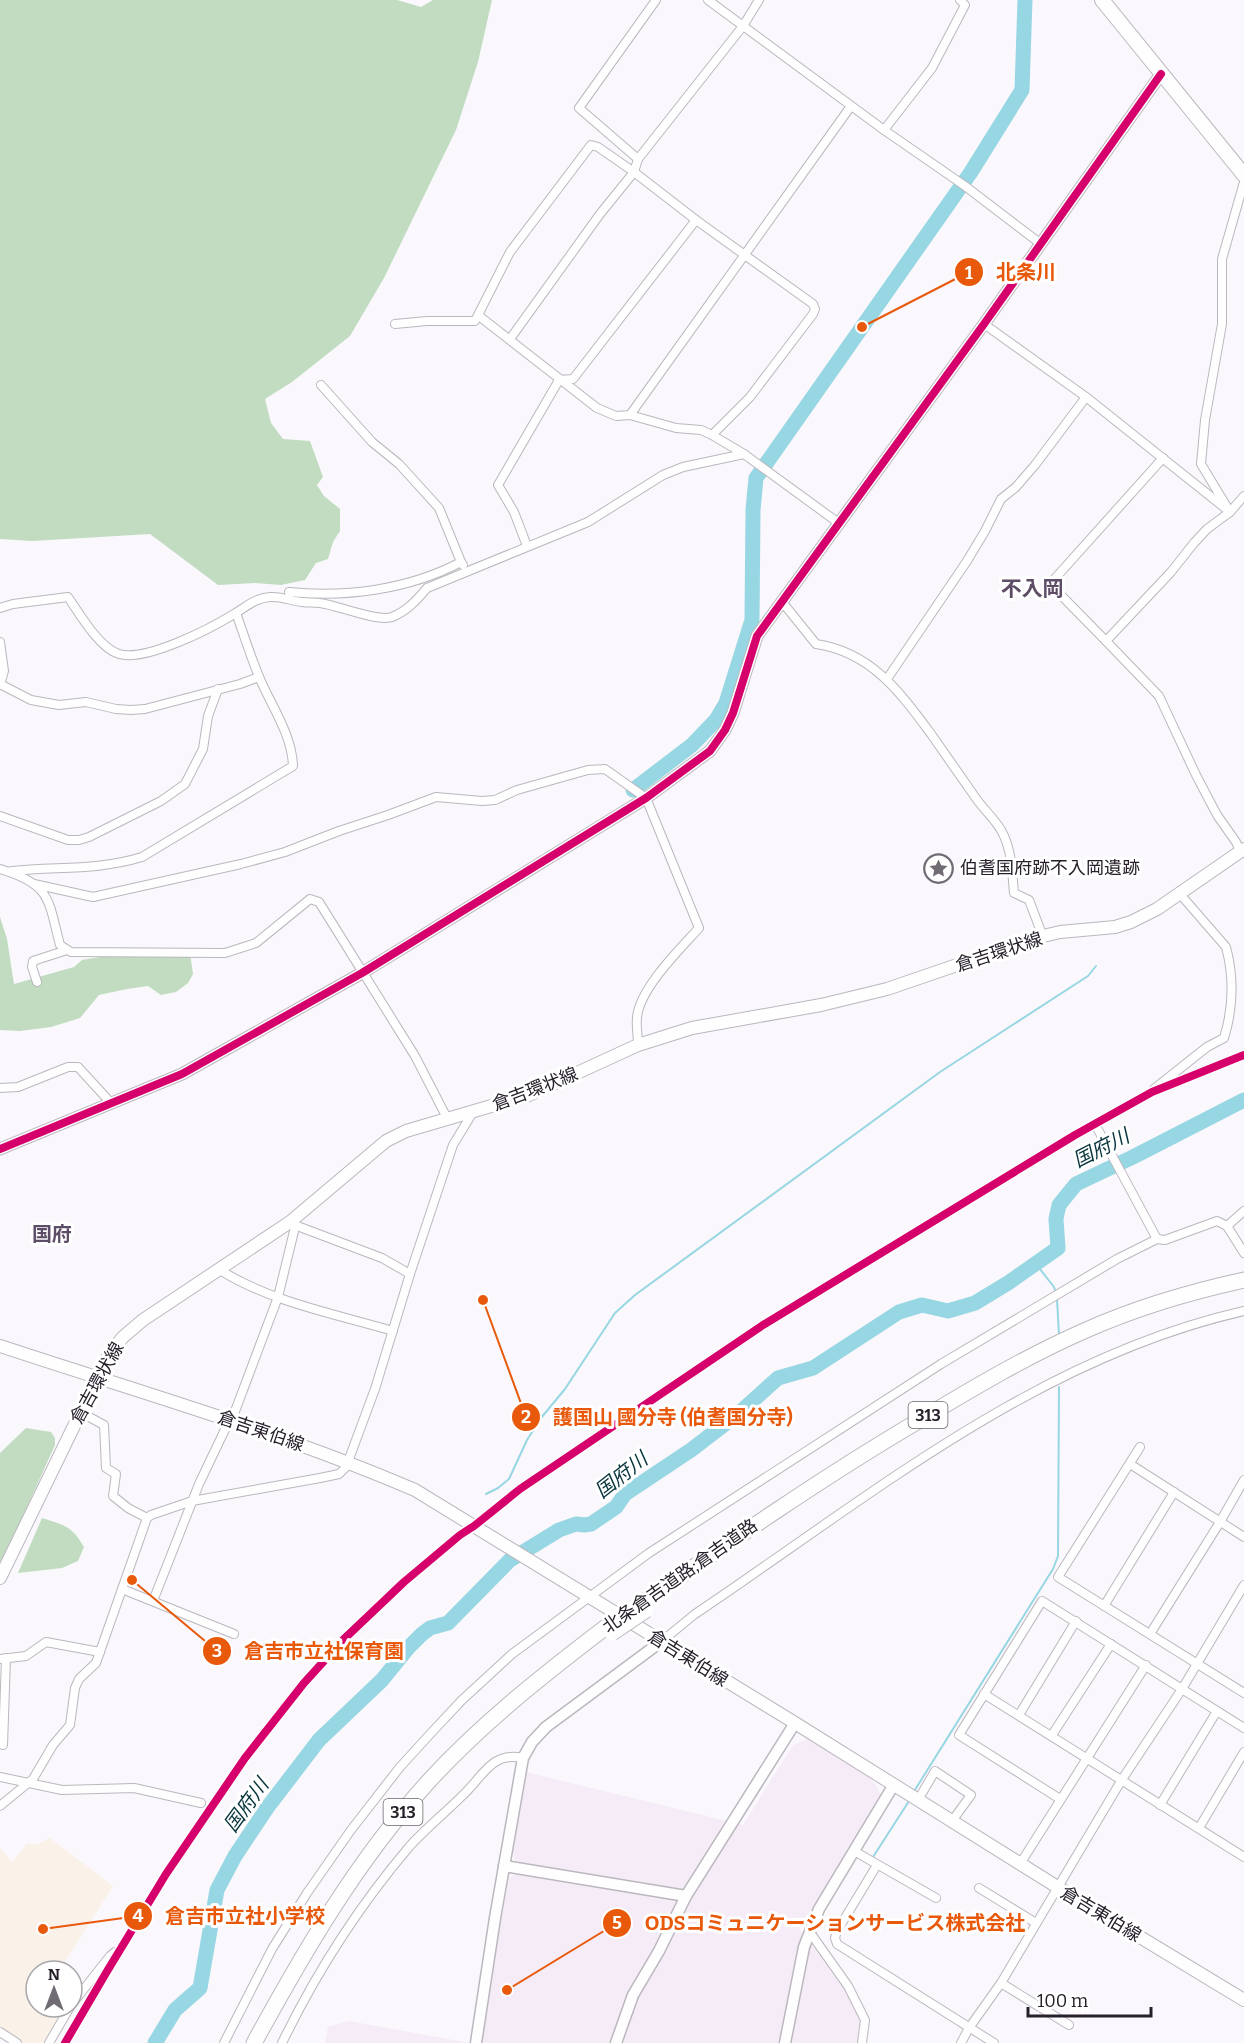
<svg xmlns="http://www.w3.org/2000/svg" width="1244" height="2043" font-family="Bitter,'Noto Sans JP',serif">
<rect width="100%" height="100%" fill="#faf8fc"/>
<!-- industrial -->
<g fill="#f5ecf7">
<polygon points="808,1738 873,1778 871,1780 876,1785 881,1796 799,1929 840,1980 863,2021 860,2043 479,2043 509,1878 517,1872 512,1846 526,1772 743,1825 793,1745"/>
<polygon points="349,2021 453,2040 470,2043 325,2043 328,2027"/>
</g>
<!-- education -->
<polygon fill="#faf2e9" points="50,1838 113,1886 59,1971 36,1971 36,2007 68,2007 47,2043 22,2043 0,2030 0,1848 12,1862 27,1844 38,1844"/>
<!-- forest -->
<g fill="#c1dcc1">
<polygon points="0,0 397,0 421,7 433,0 492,0 478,62 456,130 384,278 350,336 292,382 265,399 271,423 283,439 310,441 323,477 317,485 324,496 340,509 340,531 333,542 328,559 316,563 305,580 281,585 255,583 218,585 150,534 32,541 0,539"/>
<polygon points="0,917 7,939 14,984 74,967 82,960 130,952 190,953 193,974 188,983 176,992 161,995 148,986 127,989 99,995 80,1018 51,1027 20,1031 0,1030"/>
<polygon points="26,1428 51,1432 55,1438 55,1445 0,1567 0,1453"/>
<path d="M 42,1518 C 64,1525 72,1526 84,1547 L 78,1561 L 62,1568 L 18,1573 Z"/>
</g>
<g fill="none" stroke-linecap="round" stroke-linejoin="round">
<!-- stream -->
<g stroke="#97d6e3" stroke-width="2">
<polyline points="1036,1264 1054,1287 1056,1293"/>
<polyline points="1057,1299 1059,1335"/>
<polyline points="486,1494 498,1488 509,1479 527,1440 541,1418 565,1389 615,1313 635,1295 940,1072 1088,976 1096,966"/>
<polyline points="913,1793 1053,1569 1058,1556 1059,1387"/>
<polyline points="873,1857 909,1801"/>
</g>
<!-- river -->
<g stroke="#97d6e3" stroke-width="15">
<polyline points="633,790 692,745 716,720 726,703 752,620 753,510 756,478 971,172 1022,90 1025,0"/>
<polyline points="155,2043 175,2010 200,1988 217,1890 235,1856 267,1808 319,1740 382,1680 408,1648 422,1634 430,1628 448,1623 510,1560 559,1530 576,1524 584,1525 591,1524 616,1507 625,1494 691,1450 738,1414 778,1378 813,1368 899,1312 922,1305 948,1311 975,1303 1008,1283 1058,1248 1056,1219 1059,1205 1076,1184 1133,1157 1244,1100"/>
</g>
<defs>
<g id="minor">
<polyline points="708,0 884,130 965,186 1041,244"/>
<polyline points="884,130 932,68 965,5 960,0"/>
<polyline points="638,159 579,108 656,0"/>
<polyline points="479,316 597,408 616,416 630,415 676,428 701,430 712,435 744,454 840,524"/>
<polyline points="395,324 427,321 475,321 510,252 591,145 598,147 634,172 696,220 813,304 815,309 813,314 750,397 712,435"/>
<polyline points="984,324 1086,397 1225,508"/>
<polyline points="510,339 600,214 634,172 638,159 743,26 759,0"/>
<polyline points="559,380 573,379 696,220"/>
<polyline points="321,385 372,442 399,464 439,508 461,562"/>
<polyline points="630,415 851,106"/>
<polyline points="1230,512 1201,464 1205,420 1222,324 1222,259 1244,182"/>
<polyline points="527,546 514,512 498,485 559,380"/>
<path d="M 289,592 C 347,598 410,589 461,562 L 463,565"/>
<path d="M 783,603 L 816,644 C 871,652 900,692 931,734 C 945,754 959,774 973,794 C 981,807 994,818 1001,830 C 1012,849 1012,872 1014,893 L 1029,900 L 1043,937"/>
<path d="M 0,608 L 13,604 L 68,597 C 79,613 99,648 119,654 C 145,662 210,629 234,614 C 246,607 255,598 270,597 C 282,596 291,601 302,602 C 308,603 314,602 320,603 C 337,605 377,622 392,617 C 407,611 417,600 427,588 L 588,522 L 663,475 L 683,467 L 744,454"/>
<polyline points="1106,641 1050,584 1163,458"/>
<polyline points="0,642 4,671 0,685"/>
<polyline points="887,679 967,561 985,531 1001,499 1016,487 1035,465 1086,397"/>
<polyline points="0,684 31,700 59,705 86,702 116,709 131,710 145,709 240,684 259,677"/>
<polyline points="0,816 68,840 79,840 89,837 161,801 185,784 203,749 208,716 218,689"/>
<polyline points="1240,851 1236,842 1217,815 1196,775 1159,696 1106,641 1171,572 1194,543 1207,529 1230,512 1244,496"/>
<path d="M 0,869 C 51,884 48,899 60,945 L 71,952 L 225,953 L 256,943 L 310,899 L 319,902 L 415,1056 L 447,1118"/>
<path d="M 12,871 C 58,866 96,871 142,857 L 293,766 C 292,735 272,707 260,679 C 251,658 244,635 236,613"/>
<path d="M 34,884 L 93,897 L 241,864 L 285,852 L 339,831 L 388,815 L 436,797 L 482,801 L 495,800 L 517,790 L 588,770 L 605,769 L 646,798 L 699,928 C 680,949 640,988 637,1017 C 636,1026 638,1036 638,1045"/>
<polyline points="37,982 32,967 33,961 67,950"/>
<polyline points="0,1088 18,1087 68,1067 78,1067 111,1103"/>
<path d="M 1154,1089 L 1207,1047 L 1224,1038 C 1233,1009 1234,977 1226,947 L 1180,894"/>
<polyline points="1095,1124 1157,1239"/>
<polyline points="292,1224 382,1258 410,1274"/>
<polyline points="1227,1226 1244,1211"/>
<path d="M 220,1270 C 271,1302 335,1314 393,1331"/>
<polyline points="80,1412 104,1425 106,1468 116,1474 113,1496 128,1508 147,1518"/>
<polyline points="1140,1447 1058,1577 1244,1693"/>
<polyline points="1130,1464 1244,1537"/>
<polyline points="122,1589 234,1634"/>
<polyline points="153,1601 199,1484 230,1419 234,1414 278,1297 295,1227"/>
<polyline points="1104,1606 1174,1492"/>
<polyline points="1150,1634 1220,1522 1244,1480"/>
<path d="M 662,1641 L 695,1614 C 868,1498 1036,1358 1244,1311"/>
<polyline points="0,1659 26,1656 46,1642 100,1652"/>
<polyline points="984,1694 1244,1857"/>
<polyline points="1019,1715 1076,1621"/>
<polyline points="1052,1735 1111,1644"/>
<polyline points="3,1745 6,1658"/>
<polyline points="0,1777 62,1790 134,1788 201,1803"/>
<polyline points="1060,1799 959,1735 1042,1601 1244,1728"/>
<polyline points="918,1800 935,1771 971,1795 952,1821"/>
<polyline points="1160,1805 1217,1711"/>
<polyline points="0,1806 33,1779 53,1745 70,1725 75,1688 79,1679 96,1663 147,1518 151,1515 192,1501 320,1478 339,1474 346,1467 375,1389 410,1274 453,1145 473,1112"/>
<polyline points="1199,1828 1244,1752"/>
<polyline points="854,1851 936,1898"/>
<polyline points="1020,1864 1146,1665"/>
<polyline points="877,1865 837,1931 835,1938 837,1944 994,2043"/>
<polyline points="979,1888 1036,1923"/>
<polyline points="809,1931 848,1986 865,2020 862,2043"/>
<polyline points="1001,1983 1069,2025"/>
<polyline points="72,2004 110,1956 115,1952"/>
<polyline points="0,2032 17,2043"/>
<polyline points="49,2043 70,2007"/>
<polyline points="65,2043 106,1973 166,1874 245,1758 304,1683 344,1639 404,1582 460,1535 474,1526 520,1489 763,1325 1075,1135 1152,1092 1244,1055"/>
<polyline points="224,2043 272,1949 307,1893 351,1830 400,1767 432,1732 462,1700 512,1654 649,1553 941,1364 1117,1259 1157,1239 1165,1240 1217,1221 1227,1226 1244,1253"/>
<path d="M 282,2043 C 316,1973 359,1906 409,1847 C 425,1829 445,1813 462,1796 C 483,1777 491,1751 523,1758"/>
<polyline points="961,2043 969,2028 1001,1983 1121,1781 1182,1689 1244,1585"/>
</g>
<g id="tertiary">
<polyline points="0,1149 182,1074 362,973 646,798 710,751 725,730 733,713 757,636 984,324 1161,74"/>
<polyline points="504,1866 686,1896"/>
<polyline points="476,2043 495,1918 523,1758 532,1742 546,1727 662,1641"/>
<polyline points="616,2043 633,1995 659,1951 686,1896 795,1723"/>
<polyline points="785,2043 804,1947 819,1909 893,1786"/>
</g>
<g id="secondary">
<path d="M 0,1346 C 139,1392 280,1432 415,1490 L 795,1723 L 1059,1888 L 1244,2000"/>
<polyline points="0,1578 108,1356 123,1337 143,1320 290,1222 386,1141 406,1131 529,1095 638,1045 692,1028 821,1005 887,989 1039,937 1060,932 1115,927 1131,922 1157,909 1244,849"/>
</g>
<polyline id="primary" points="1102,0 1244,175"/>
<g id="motorway">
<path d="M 639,1605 C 731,1541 823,1477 920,1420 C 973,1388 1027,1356 1084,1331 C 1135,1308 1189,1292 1244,1280"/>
<path d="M 254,2043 C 305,1950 356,1862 428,1782 C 481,1724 543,1675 606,1627"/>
</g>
</defs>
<!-- minor casing -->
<use href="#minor" stroke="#bbb7be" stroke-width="10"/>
<!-- tertiary casing -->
<use href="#tertiary" stroke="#bbb7be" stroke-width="13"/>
<!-- secondary casing -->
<use href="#secondary" stroke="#bbb7be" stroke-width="14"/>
<!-- primary casing -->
<use href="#primary" stroke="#bbb7be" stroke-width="16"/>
<!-- motorway casing -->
<use href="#motorway" stroke="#bbb7be" stroke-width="17"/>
<!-- minor -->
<use href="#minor" stroke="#fefeff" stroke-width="8"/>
<!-- tertiary -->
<use href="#tertiary" stroke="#fefeff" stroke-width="10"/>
<!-- secondary -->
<use href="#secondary" stroke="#fefeff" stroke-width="12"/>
<!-- primary -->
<use href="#primary" stroke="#fefeff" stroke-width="14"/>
<!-- motorway -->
<use href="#motorway" stroke="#fefeff" stroke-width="15"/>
<defs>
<polyline id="motorway-bridge" points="612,1633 646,1610"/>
</defs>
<!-- motorway-bridge casing -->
<use href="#motorway-bridge" stroke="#bbb7be" stroke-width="17" stroke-linecap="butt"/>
<!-- motorway-bridge -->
<use href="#motorway-bridge" stroke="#fefeff" stroke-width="15"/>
<defs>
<g id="cycleway">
<polyline points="0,1149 182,1074 362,973 646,798 710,751 725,730 733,713 757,636 984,324 1161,74"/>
<polyline points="65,2043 106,1973 166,1874 245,1758 304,1683 344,1639 404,1582 460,1535 474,1526 520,1489 763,1325 1075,1135 1152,1092 1244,1055"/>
</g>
</defs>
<!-- cycleway casing -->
<use href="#cycleway" stroke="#fff" stroke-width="11"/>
<!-- cycleway -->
<use href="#cycleway" stroke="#d6006c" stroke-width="8"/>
</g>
<!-- icons -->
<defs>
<symbol id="sight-ring" viewBox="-11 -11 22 22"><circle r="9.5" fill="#fff" stroke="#716c74" stroke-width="1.5"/><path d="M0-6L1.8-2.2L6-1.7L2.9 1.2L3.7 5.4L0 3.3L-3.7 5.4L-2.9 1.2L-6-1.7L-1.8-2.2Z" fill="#716c74"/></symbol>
</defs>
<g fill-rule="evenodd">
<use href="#sight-ring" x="922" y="852" width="33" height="33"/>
</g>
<g text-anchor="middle" stroke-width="6" stroke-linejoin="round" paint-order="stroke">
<!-- shield labels -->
<g fill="#fff" stroke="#68636b" stroke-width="1.5">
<rect x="908.5" y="1402" width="39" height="26" rx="4.5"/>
<rect x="383.5" y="1799" width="39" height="26" rx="4.5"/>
</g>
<g font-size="16" font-weight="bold" fill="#27202b">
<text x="928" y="1421">313</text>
<text x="403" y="1818">313</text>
</g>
<!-- poi labels -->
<g font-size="18" fill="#27202b" stroke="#fff" text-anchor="start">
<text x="960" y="874">伯耆国府跡不入岡遺跡</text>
</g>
<!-- street labels -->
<g font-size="18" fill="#27202b" stroke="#fff">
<text transform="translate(999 952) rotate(-18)" y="6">倉吉環状線</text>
<text transform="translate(535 1089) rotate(-21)" y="6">倉吉環状線</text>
<text transform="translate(97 1383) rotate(-61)" y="6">倉吉環状線</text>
<text transform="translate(261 1431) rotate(19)" y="6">倉吉東伯線</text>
<text transform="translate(680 1576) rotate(-35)" y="6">北条倉吉道路;倉吉道路</text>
<text transform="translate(688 1658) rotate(32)" y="6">倉吉東伯線</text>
<text transform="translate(1101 1914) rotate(31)" y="6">倉吉東伯線</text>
</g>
<!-- water labels -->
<g font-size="20" font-style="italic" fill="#07343c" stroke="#fff">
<text transform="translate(1101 1148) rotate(-27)" y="7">国府川</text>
<text transform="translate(621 1475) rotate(-38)" y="7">国府川</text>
<text transform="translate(246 1805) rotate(-54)" y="7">国府川</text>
</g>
<!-- neighbourhood labels -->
<g font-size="20" font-weight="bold" fill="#5d4d66" stroke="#fff">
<text x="52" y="1241">国府</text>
</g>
<!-- quarter labels -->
<g font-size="21" font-weight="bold" fill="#5d4d66" stroke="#fff">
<text x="1032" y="596">不入岡</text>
</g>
</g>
<!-- callouts -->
<path fill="none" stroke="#e8590c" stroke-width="2" d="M862 327L969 272M483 1300L526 1417M132 1580L217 1651M43 1929L138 1916M507 1990L617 1923"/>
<g fill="#e8590c" stroke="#fff" stroke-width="2">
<circle cx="862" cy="327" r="6"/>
<circle cx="483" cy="1300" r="6"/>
<circle cx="132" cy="1580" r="6"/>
<circle cx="43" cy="1929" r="6"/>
<circle cx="507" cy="1990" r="6"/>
<circle cx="969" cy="272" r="15"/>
<circle cx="526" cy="1417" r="15"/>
<circle cx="217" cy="1651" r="15"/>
<circle cx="138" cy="1916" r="15"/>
<circle cx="617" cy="1923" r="15"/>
</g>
<g font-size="18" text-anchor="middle" font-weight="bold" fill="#fff">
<text x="969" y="279">1</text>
<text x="526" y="1423">2</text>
<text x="217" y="1657">3</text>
<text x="138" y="1922">4</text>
<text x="617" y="1929">5</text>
</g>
<g font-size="20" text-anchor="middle" font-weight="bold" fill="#e8590c" stroke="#fff" stroke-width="6" stroke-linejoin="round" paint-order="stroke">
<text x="1026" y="279">北条川</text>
<text x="673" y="1424">護国山 國分寺 (伯耆国分寺)</text>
<text x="324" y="1658">倉吉市立社保育園</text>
<text x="245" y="1923">倉吉市立社小学校</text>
<text x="835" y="1930">ODSコミュニケーションサービス株式会社</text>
</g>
<!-- north arrow -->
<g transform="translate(54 1989)"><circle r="28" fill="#ffffff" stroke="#a9a6aa" stroke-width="1.5"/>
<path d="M0-4.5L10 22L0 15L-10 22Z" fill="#716c74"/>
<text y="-9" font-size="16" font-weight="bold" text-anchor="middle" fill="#27202b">N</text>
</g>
<!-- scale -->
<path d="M1028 2007v9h123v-9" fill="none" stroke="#27202b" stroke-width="3"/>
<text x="1037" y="2007" font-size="18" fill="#27202b" stroke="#ffffff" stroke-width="4.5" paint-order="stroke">100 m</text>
</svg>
